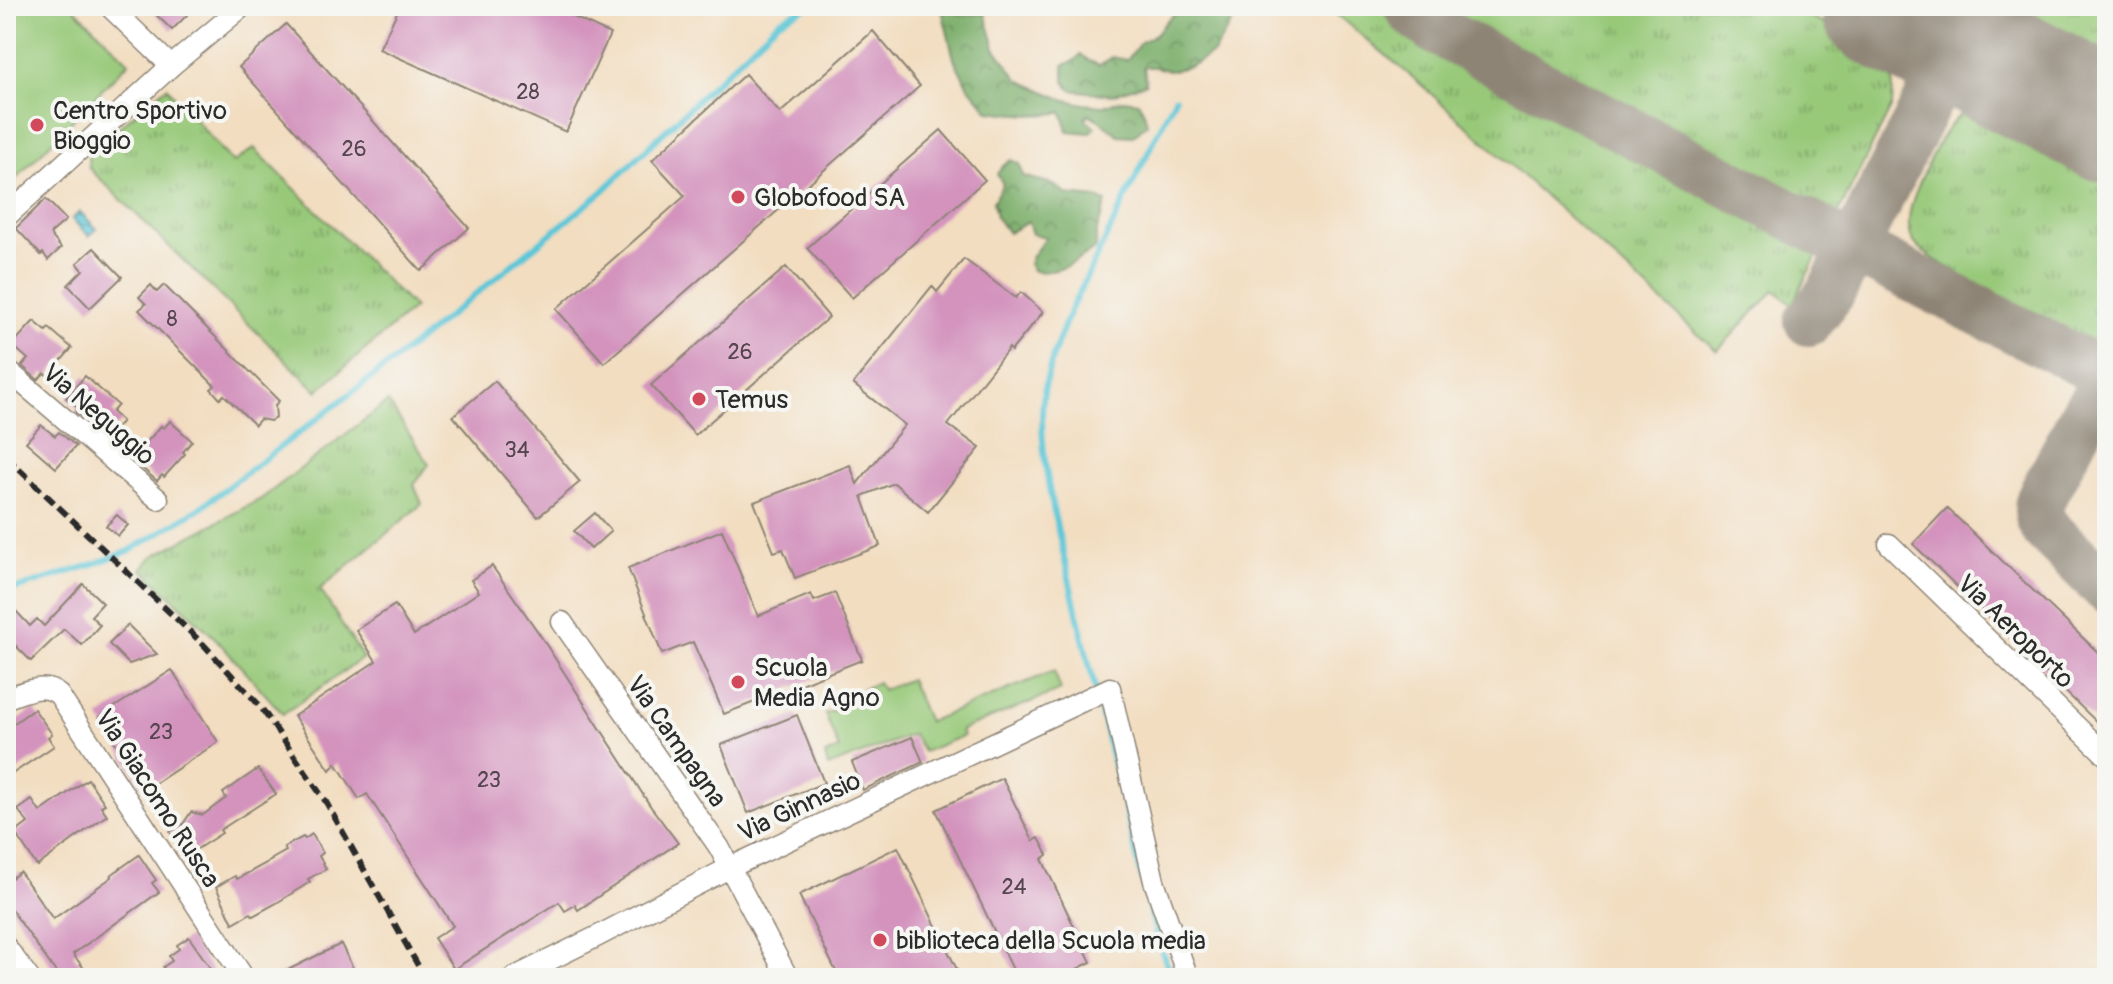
<svg xmlns="http://www.w3.org/2000/svg" width="2113" height="984" font-family="Pangolin,sans-serif">
<defs>
<pattern id="grass-tufts" width="24" height="20" patternUnits="userSpaceOnUse" patternTransform="scale(2)"><rect width="24" height="20" fill="#98c979"/><path d="M3 7l-1-3M5 7V3M7 7l1-3M15 17l-1-3M17 17v-4M19 17l1-3" fill="none" stroke="#7ca363"/></pattern>
<pattern id="forest-crowns" width="20" height="18" patternUnits="userSpaceOnUse" patternTransform="scale(2)"><rect width="20" height="18" fill="#7aad69"/><path d="M2 6a3 3 0 1 1 6 0M12 15a3 3 0 1 1 6 0" fill="none" stroke="#648d57"/></pattern>
<pattern id="water-rules" width="6" height="5" patternUnits="userSpaceOnUse" patternTransform="scale(2)"><rect width="6" height="5" fill="#5cc6d7"/><path d="M0 2.5h6" fill="none" stroke="#4ca1af"/></pattern>
</defs>
<rect width="100%" height="100%" fill="#f6f6f2"/>
<filter id="ink" filterUnits="userSpaceOnUse"><feTurbulence type="fractalNoise" baseFrequency=".0125" numOctaves="2"/><feDisplacementMap in="SourceGraphic" scale="16" xChannelSelector="R" yChannelSelector="G"/><feConvolveMatrix kernelMatrix="1 2 1 2 8 2 1 2 1" color-interpolation-filters="sRGB"/></filter>
<filter id="wash" filterUnits="userSpaceOnUse"><feTurbulence type="fractalNoise" baseFrequency=".006" numOctaves="4" result="noise"/><feDisplacementMap in="SourceGraphic" scale="32" xChannelSelector="R" yChannelSelector="G"/><feGaussianBlur stdDeviation="1.8" result="paint"/><feColorMatrix in="noise" values="0 0 0 0 0 0 0 0 0 0 0 0 0 0 0 0 0 1.4 0 .05"/><feComposite in="paint" operator="in"/></filter>
<g filter="url(#wash)">
<rect width="100%" height="100%" fill="#f2ddc0"/>
<!-- grass -->
<g fill="url(#grass-tufts)" stroke="#627a52" stroke-width="2">
<polygon points="1326,6 1789,6 1869,47 1884,62 1890,74 1893,83 1892,106 1792,305 1775,290 1717,351 1417,81"/>
<polygon points="1976,6 2107,6 2107,72"/>
<polygon points="167,87 233,163 254,148 414,308 317,391 89,168 88,153"/>
<path d="M 1974,107 L 1999,112 L 2107,167 L 2107,352 C 2058,327 2008,303 1961,275 C 1947,266 1931,259 1919,248 C 1915,244 1911,238 1910,233 C 1905,213 1918,186 1926,168 C 1934,149 1953,113 1974,107 Z"/>
<polygon points="388,402 429,464 414,485 422,504 320,589 363,658 283,714 216,639 142,569 153,556 261,499"/>
</g>
<!-- forest -->
<g fill="url(#forest-crowns)" stroke="#526c4a" stroke-width="2">
<path d="M 941,6 L 959,6 L 955,12 L 963,16 L 985,13 L 995,48 L 1019,80 L 1062,99 L 1084,104 L 1101,106 L 1124,100 L 1138,102 L 1144,112 L 1147,124 L 1133,136 L 1118,135 L 1099,120 L 1088,114 L 1086,119 L 1095,127 L 1090,133 L 1068,131 L 1062,112 C 1039,117 1012,114 989,111 L 967,85 L 954,59 Z"/>
<polygon points="1200,6 1225,6 1233,21 1213,53 1191,66 1171,71 1155,67 1144,67 1146,83 1112,95 1071,90 1064,81 1064,65 1074,61 1081,54 1089,61 1099,65 1112,57 1127,60 1141,42 1156,34 1169,18 1182,9 1193,11"/>
<path d="M 1011,160 L 1020,164 L 1023,176 C 1037,181 1058,182 1066,195 L 1097,198 L 1106,202 L 1096,234 L 1096,248 C 1073,263 1062,274 1034,271 L 1029,264 L 1032,256 L 1046,237 L 1032,234 L 1028,222 L 1008,233 L 996,217 L 993,202 L 1003,184 L 997,174 L 1003,166 Z"/>
</g>
<!-- pitch -->
<g fill="#98c979" stroke="#627a52" stroke-width="2">
<polygon points="6,6 72,6 129,62 6,189"/>
<polygon points="1054,671 1061,690 961,730 963,736 923,752 913,734 828,767 825,755 839,749 825,714 866,697 863,689 878,682 882,690 910,679 928,722"/>
</g>
<!-- water -->
<polygon fill="url(#water-rules)" stroke="#447881" stroke-width="2" points="80,212 97,229 89,236 72,219"/>
<g fill="none" stroke-linecap="round" stroke-linejoin="round">
<!-- stream -->
<g stroke="#5cc6d7" stroke-width="6">
<polyline points="6,592 91,565 129,551 200,508 392,362 602,192 779,21 808,6"/>
<path d="M 1173,978 L 1160,948 L 1151,915 C 1125,809 1098,703 1073,596 C 1060,537 1042,477 1042,416 C 1042,380 1057,344 1070,311 L 1175,98"/>
</g>
<!-- taxiway -->
<g stroke="#8e8476" stroke-width="50">
<polyline points="1408,6 1412,12 1434,29 1828,235 2107,375"/>
<path d="M 1892,11 C 1925,32 1948,52 1931,95 C 1953,58 1983,64 2017,74"/>
<polyline points="1809,321 1831,292 1931,95"/>
<path d="M 2107,392 L 2096,398 L 2087,410 L 2042,496 C 2037,508 2038,518 2046,529 L 2107,589"/>
</g>
<!-- runway -->
<polyline stroke="#8e8476" stroke-width="124" points="1883,6 2107,120"/>
</g>
<g id="blocks">
<!-- building -->
<g fill="#d393bd">
<polygon points="147,6 196,6 172,30"/>
<polygon points="400,6 550,6 610,34 566,132 379,49"/>
<polygon points="286,24 469,228 421,271 239,67"/>
<polygon points="873,31 920,86 604,363 556,309 685,196 652,160 745,74 780,113"/>
<polygon points="941,130 985,180 852,298 807,248"/>
<polygon points="46,199 66,220 50,234 61,248 48,260 43,253 41,255 16,228"/>
<polygon points="94,248 122,277 90,308 68,285 83,270 77,263"/>
<polygon points="964,259 1016,298 1021,292 1043,312 1011,351 1009,348 948,425 980,448 928,512 894,483 862,496 880,546 795,578 783,549 774,552 754,502 850,465 857,484 905,425 853,384 932,286 937,292"/>
<polygon points="786,267 829,317 695,435 651,385"/>
<polygon points="151,285 157,292 164,285 279,401 275,405 276,418 270,421 260,419 255,425 224,395 220,399 211,389 215,386 139,310 146,304 139,297"/>
<polygon points="34,321 46,331 49,328 72,348 48,376 44,373 38,380 22,366 28,359 12,345"/>
<polygon points="85,376 118,405 112,412 122,421 107,438 76,412 78,408 66,398"/>
<polygon points="495,381 580,482 538,517 453,416"/>
<polygon points="170,421 192,441 183,452 185,454 164,477 162,475 157,481 135,462 136,460 133,457 161,426 164,428"/>
<polygon points="41,425 55,436 59,432 76,446 56,468 26,442"/>
<polygon points="1947,508 2107,661 2107,732 1913,544"/>
<polygon points="595,513 611,531 591,549 574,531"/>
<polygon points="117,515 128,525 118,536 106,526"/>
<polygon points="722,530 758,616 811,594 814,601 835,593 862,660 724,714 693,642 662,654 628,568"/>
<polygon points="492,566 538,632 651,807 678,843 578,910 575,905 565,911 559,902 454,969 434,938 453,926 367,794 359,799 336,763 330,770 294,716 376,661 356,630 395,605 414,635 479,592 471,580"/>
<polygon points="83,584 103,603 91,616 100,625 82,645 64,629 31,661 6,636 6,619 15,610 30,626 37,619 44,626"/>
<polygon points="128,625 157,654 129,664 109,644"/>
<polygon points="172,670 218,742 145,790 99,717"/>
<polygon points="34,709 52,734 48,737 54,746 6,778 6,729"/>
<polygon points="797,715 824,783 748,813 721,745"/>
<polygon points="912,737 923,762 863,790 852,762"/>
<polygon points="258,769 276,794 220,830 222,833 186,856 170,832 183,824 191,812 203,815 226,798 223,793"/>
<polygon points="1002,778 1033,841 1039,838 1048,855 1042,859 1091,962 1059,978 1017,978 936,810"/>
<polygon points="88,779 105,804 101,806 107,815 37,866 15,833 28,823 18,810 32,800 40,812"/>
<polygon points="312,834 323,853 319,856 326,869 308,879 310,882 275,904 253,916 251,913 233,923 216,887 235,876 237,879 272,860 272,859 286,851 284,847 303,837 305,839"/>
<polygon points="898,847 961,978 839,978 799,895"/>
<polygon points="139,855 156,880 152,883 159,892 73,954 91,978 60,978 6,902 6,882 20,872 53,919 112,877 111,875"/>
<polygon points="189,937 217,978 171,978 163,967 172,961 169,956 179,949 177,945"/>
<polygon points="341,944 358,978 272,978 320,954"/>
</g>
</g>
</g>
<g filter="url(#ink)">
<use href="#blocks" fill-opacity="0" stroke="#8e8476" stroke-width="2"/>
<g fill="none" stroke-linecap="round" stroke-linejoin="round">
<defs>
<g id="street">
<polyline points="109,6 171,66"/>
<polyline points="6,217 171,66 243,6"/>
<polyline points="6,369 158,499"/>
<polyline points="1889,544 2107,756"/>
<polyline points="562,622 719,847 788,978"/>
<path d="M 6,698 C 23,693 44,681 59,695 L 244,978"/>
<polyline points="6,947 29,978"/>
<polyline points="513,978 598,936 729,868 1110,688 1154,881 1188,978"/>
</g>
</defs>
<!-- street casing -->
<use href="#street" stroke="#8e8476" stroke-width="23"/>
<!-- street -->
<use href="#street" stroke="#fff" stroke-width="20"/>
<!-- rail -->
<polyline stroke="#2b2b2b" stroke-width="6" stroke-dasharray="12 6" stroke-linecap="butt" points="6,457 204,645 260,706 326,802 425,978"/>
</g>
</g>
<!-- markers -->
<g fill="#d1495b" stroke="#f6f6f2" stroke-width="3">
<circle cx="37" cy="125" r="8"/>
<circle cx="738" cy="197" r="8"/>
<circle cx="699" cy="399" r="8"/>
<circle cx="738" cy="682" r="8"/>
<circle cx="880" cy="940" r="8"/>
</g>
<g text-anchor="middle" stroke-width="8" stroke-linejoin="round" paint-order="stroke">
<!-- number labels -->
<g font-size="22" fill="#554550">
<text x="528" y="99">28</text>
<text x="354" y="156">26</text>
<text x="172" y="326">8</text>
<text x="740" y="359">26</text>
<text x="517" y="457">34</text>
<text x="161" y="739">23</text>
<text x="489" y="787">23</text>
<text x="1014" y="894">24</text>
</g>
<!-- poi labels -->
<g font-size="26" fill="#2b2b2b" stroke="#f6f6f2" text-anchor="start">
<text x="53" y="119">Centro Sportivo<tspan x="53" dy="30">Bioggio</tspan></text>
<text x="754" y="206">Globofood SA</text>
<text x="715" y="408">Temus</text>
<text x="754" y="676">Scuola<tspan x="754" dy="30">Media Agno</tspan></text>
<text x="896" y="949">biblioteca della Scuola media</text>
</g>
<!-- street labels -->
<g font-size="26" fill="#2b2b2b" stroke="#f6f6f2">
<text transform="translate(99 414) rotate(41)" y="9">Via Neguggio</text>
<text transform="translate(2016 631) rotate(44)" y="9">Via Aeroporto</text>
<text transform="translate(677 741) rotate(55)" y="9">Via Campagna</text>
<text transform="translate(158 798) rotate(57)" y="9">Via Giacomo Rusca</text>
<text transform="translate(799 806) rotate(-25)" y="9">Via Ginnasio</text>
</g>
</g>
<!-- margin -->
<rect width="2113" height="984" fill="none" stroke="#f6f6f2" stroke-width="32"/>
</svg>
